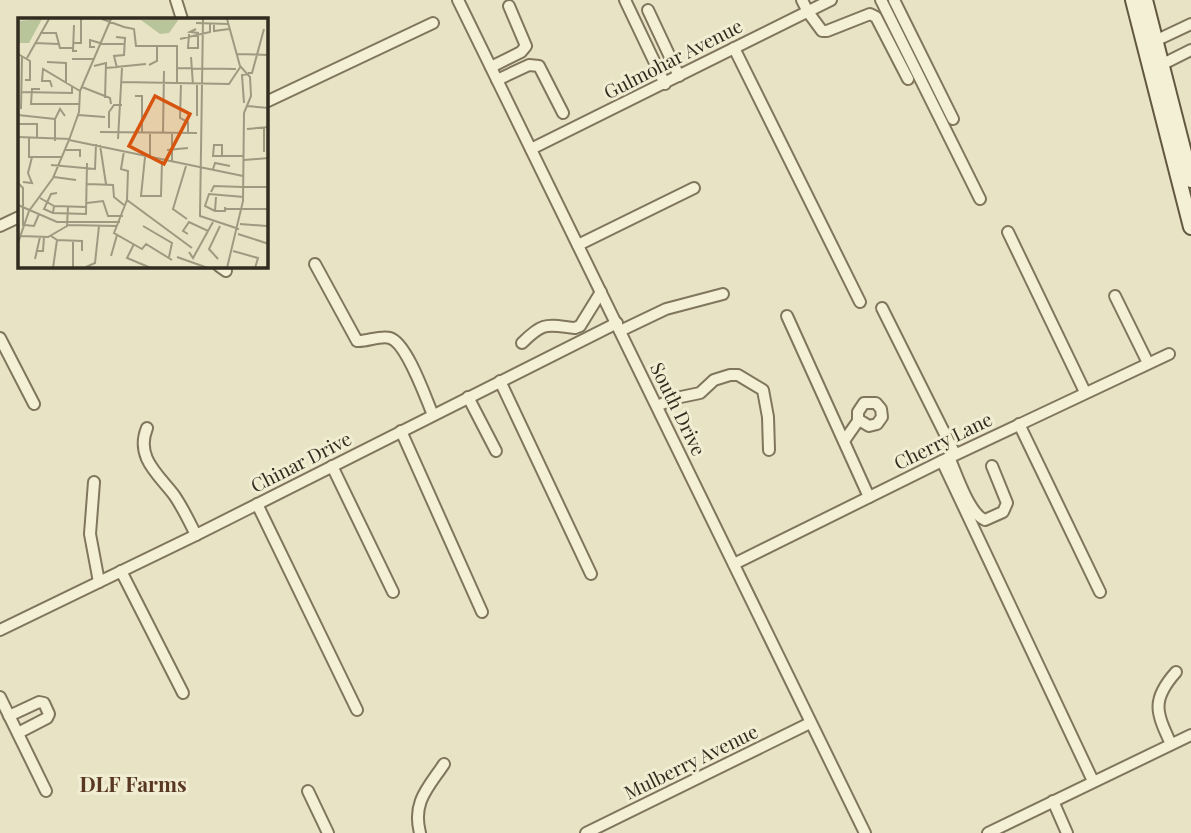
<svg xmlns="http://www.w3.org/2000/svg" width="1191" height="833" font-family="'Playfair Display',serif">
<rect width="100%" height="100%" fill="#e8e3c4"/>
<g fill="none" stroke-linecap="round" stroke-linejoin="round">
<defs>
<g id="street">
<polyline points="176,0 182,19"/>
<polyline points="458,0 865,833"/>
<polyline points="625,0 665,84"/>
<polyline points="802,0 808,12 822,31 827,31 870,14 876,17 908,79"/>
<polyline points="881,0 980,199"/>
<polyline points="894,0 953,119"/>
<polyline points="648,10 679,76"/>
<polyline points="1155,41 1191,24"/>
<polyline points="734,48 860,302"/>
<polyline points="1161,65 1191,50"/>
<polyline points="491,67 521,52 526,46 509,6"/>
<polyline points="497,80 529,65 539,66 563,113"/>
<polyline points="266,102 433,23"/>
<polyline points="531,149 831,0"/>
<polyline points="0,226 19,217"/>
<polyline points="1008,232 1085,392"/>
<polyline points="578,245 694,188"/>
<path d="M 315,264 L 357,341 C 367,342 380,335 390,338 C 407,343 426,399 433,415"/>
<polyline points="219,266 226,271"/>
<polyline points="1115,296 1148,363"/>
<polyline points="882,308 955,454"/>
<polyline points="787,316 869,497"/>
<polyline points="620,331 666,309 723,294"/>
<polyline points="0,338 34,404"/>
<path d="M 522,343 C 544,321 547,325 575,328 L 580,326 L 601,292"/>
<polyline points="500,381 591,574"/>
<polyline points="468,397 496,451"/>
<polyline points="657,406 676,398 700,393 714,380 730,375 738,375 763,390 768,417 769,450"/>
<polyline points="1019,424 1100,592"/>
<path d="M 147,428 C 135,457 158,474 174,495 C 183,508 189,521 196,535"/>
<polyline points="401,431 482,612"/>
<polyline points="844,441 858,421 858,412 864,403 876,403 881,409 882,417 877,424 869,426 859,420"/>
<path d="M 949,457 C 956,473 969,514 985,520 L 1003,512 L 1007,503 L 992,466"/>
<polyline points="942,461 1093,781"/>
<polyline points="332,466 393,592"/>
<polyline points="94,482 90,534 99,582"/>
<polyline points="257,504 357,710"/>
<polyline points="734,564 942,461 1169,354"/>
<polyline points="121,571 183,693"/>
<polyline points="0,630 196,535 617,323"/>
<polyline points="0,697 46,791"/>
<polyline points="9,716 39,702 44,703 49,714 47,718 18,733"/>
<path d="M 1171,744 C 1156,712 1151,700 1176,672"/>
<polyline points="308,791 328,833"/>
<polyline points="1053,801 1067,833"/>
<path d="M 420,833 C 412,802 428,788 444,764"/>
<polyline points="586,833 810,723"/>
<polyline points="988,833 1191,735"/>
</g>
<g id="secondary">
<polyline points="1133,0 1191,227"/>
<polyline points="1145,0 1191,180"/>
</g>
</defs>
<!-- street casing -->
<use href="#street" stroke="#80755d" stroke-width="14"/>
<!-- secondary casing -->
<use href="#secondary" stroke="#625740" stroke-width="18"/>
<!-- street -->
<use href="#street" stroke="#f4f0d6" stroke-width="10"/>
<!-- secondary -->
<use href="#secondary" stroke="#f4f0d6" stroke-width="14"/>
</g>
<g text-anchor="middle" stroke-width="6" stroke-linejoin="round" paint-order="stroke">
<!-- street labels -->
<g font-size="19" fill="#322b1f" stroke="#f0edd2">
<text transform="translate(673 59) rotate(-27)" y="7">Gulmohar Avenue</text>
<text transform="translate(678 409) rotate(64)" y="7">South Drive</text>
<text transform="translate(943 441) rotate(-26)" y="7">Cherry Lane</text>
<text transform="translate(301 462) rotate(-27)" y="7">Chinar Drive</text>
<text transform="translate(691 762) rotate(-26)" y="7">Mulberry Avenue</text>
</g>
<!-- neighbourhood labels -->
<g font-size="21" font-weight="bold" fill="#593823" stroke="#f0edd2">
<text x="133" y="792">DLF Farms</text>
</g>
</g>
<!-- overview -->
<g transform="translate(18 18)">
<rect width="250" height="250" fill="#e8e3c4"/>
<path d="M 24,1 L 11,25 L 0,25 L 0,3 ZM 161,1 L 151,15 L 142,16 L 123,2 Z" fill="#b8c499"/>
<path fill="none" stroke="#9f9982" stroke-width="2" d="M 84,1 L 106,9M 185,1 L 182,198 L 221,211M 209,1 L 222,48 L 232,59 L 233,78 L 226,95 L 225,183 L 209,250M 178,5 L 210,6M 196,5 L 196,13 L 211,11M 56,7 L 55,33 L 59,33M 106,9 L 116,11 L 118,28 L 159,28 L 159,65M 178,11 L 172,14 L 180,15 L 180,30M 22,15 L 38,15 L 42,30 L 55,30M 171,16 L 170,30 L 181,30M 98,19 L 107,20 L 106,37 L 96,38 L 99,50M 162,21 L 192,14 L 192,5M 17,25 L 40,26M 55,25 L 63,25 L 63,1M 82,26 L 107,26M 77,29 L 72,29 L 72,22 L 82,25M 0,36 L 12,43 L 12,62 L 7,62M 219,36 L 251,37M 173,39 L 175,67M 9,40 L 31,1M 54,41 L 76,41M 29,44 L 48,45 L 48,65M 131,47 L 139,43 L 139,28M 76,48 L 88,45 L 87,80M 88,50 L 128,46M 159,50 L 218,51M 230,55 L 234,55 L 246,11M 104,64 L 211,66 L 223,48M 163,65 L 162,100 L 170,104 L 170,115M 34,69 L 32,63 L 24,63 L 25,51 L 62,73M 64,69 L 92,80 L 93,86M 22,71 L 14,71 L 13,86 L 62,86M 3,74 L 54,75 L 54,69M 117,78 L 124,78 L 124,114M 226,85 L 224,57 L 231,56M 229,88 L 251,90M 3,91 L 4,38M 0,97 L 37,101M 60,97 L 87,99M 179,98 L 179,66M 0,106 L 19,106 L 19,120M 246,109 L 246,134M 91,110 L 91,94 L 96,87 L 104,87M 229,111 L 251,109M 82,114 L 179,115M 145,115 L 146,53M 0,119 L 52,121M 11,120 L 11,139 L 43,139M 100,121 L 104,50M 51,122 L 225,158M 37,123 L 37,101 L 42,91 L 47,98M 82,127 L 88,166M 46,132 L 62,132 L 62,139M 149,132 L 170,130M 106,133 L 103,151 L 110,153 L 109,182 L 174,230M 132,138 L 132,115M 204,138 L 195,138 L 196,127 L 204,127 L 204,138 L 226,138M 127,139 L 123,178 L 143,178 L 144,143M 226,142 L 251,140M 154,145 L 154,115M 33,147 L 77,151 L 78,126M 168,148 L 155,191 L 169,201M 195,151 L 197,145 L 212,148M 36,159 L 58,162M 5,164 L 14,165 L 10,155 L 14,139M 0,165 L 5,170 L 5,208M 69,166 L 95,167 L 96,179 L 106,187M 226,169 L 251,169M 193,174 L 196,168 L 225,169M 198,179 L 197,193 L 207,193 L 207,189M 22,180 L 36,188 L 68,189M 109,182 L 96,215 L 124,231 L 128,226 L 154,242M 69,185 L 85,183 L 90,198 L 105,198M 0,187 L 39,204 L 102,204M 36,188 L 35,195 L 68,196 L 69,145M 207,191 L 251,191M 197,193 L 187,188 L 191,176 L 226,179M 35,195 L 26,191 L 33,176 L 39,175M 222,206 L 249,208M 7,207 L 16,208 L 21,196M 50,207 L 99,208M 125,208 L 154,225 L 151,239M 170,216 L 165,213 L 171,204 L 190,213 L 195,204M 220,216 L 251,226M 3,218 L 30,219 L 49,208 L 50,189M 33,218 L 39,222 L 35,250M 39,222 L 64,223 L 64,233M 0,225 L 11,193 L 35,160 L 51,122 L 61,94 L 62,73 L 93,1M 116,226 L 109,240 L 133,250M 18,233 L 25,233 L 26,219M 215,233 L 240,240 L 237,250M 171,234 L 175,240 L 190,213M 93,238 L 99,217M 159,239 L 190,250M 17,241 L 22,219M 200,241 L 191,231 L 202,208M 68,249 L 77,245 L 81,208M 55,250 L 55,222"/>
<path fill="#d6540e" fill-opacity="0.15" stroke="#d6540e" stroke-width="3.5" d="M 137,78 L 172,96 L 146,146 L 111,128 Z"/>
<rect width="250" height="250" fill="none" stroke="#322b1f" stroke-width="3.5"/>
</g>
</svg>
